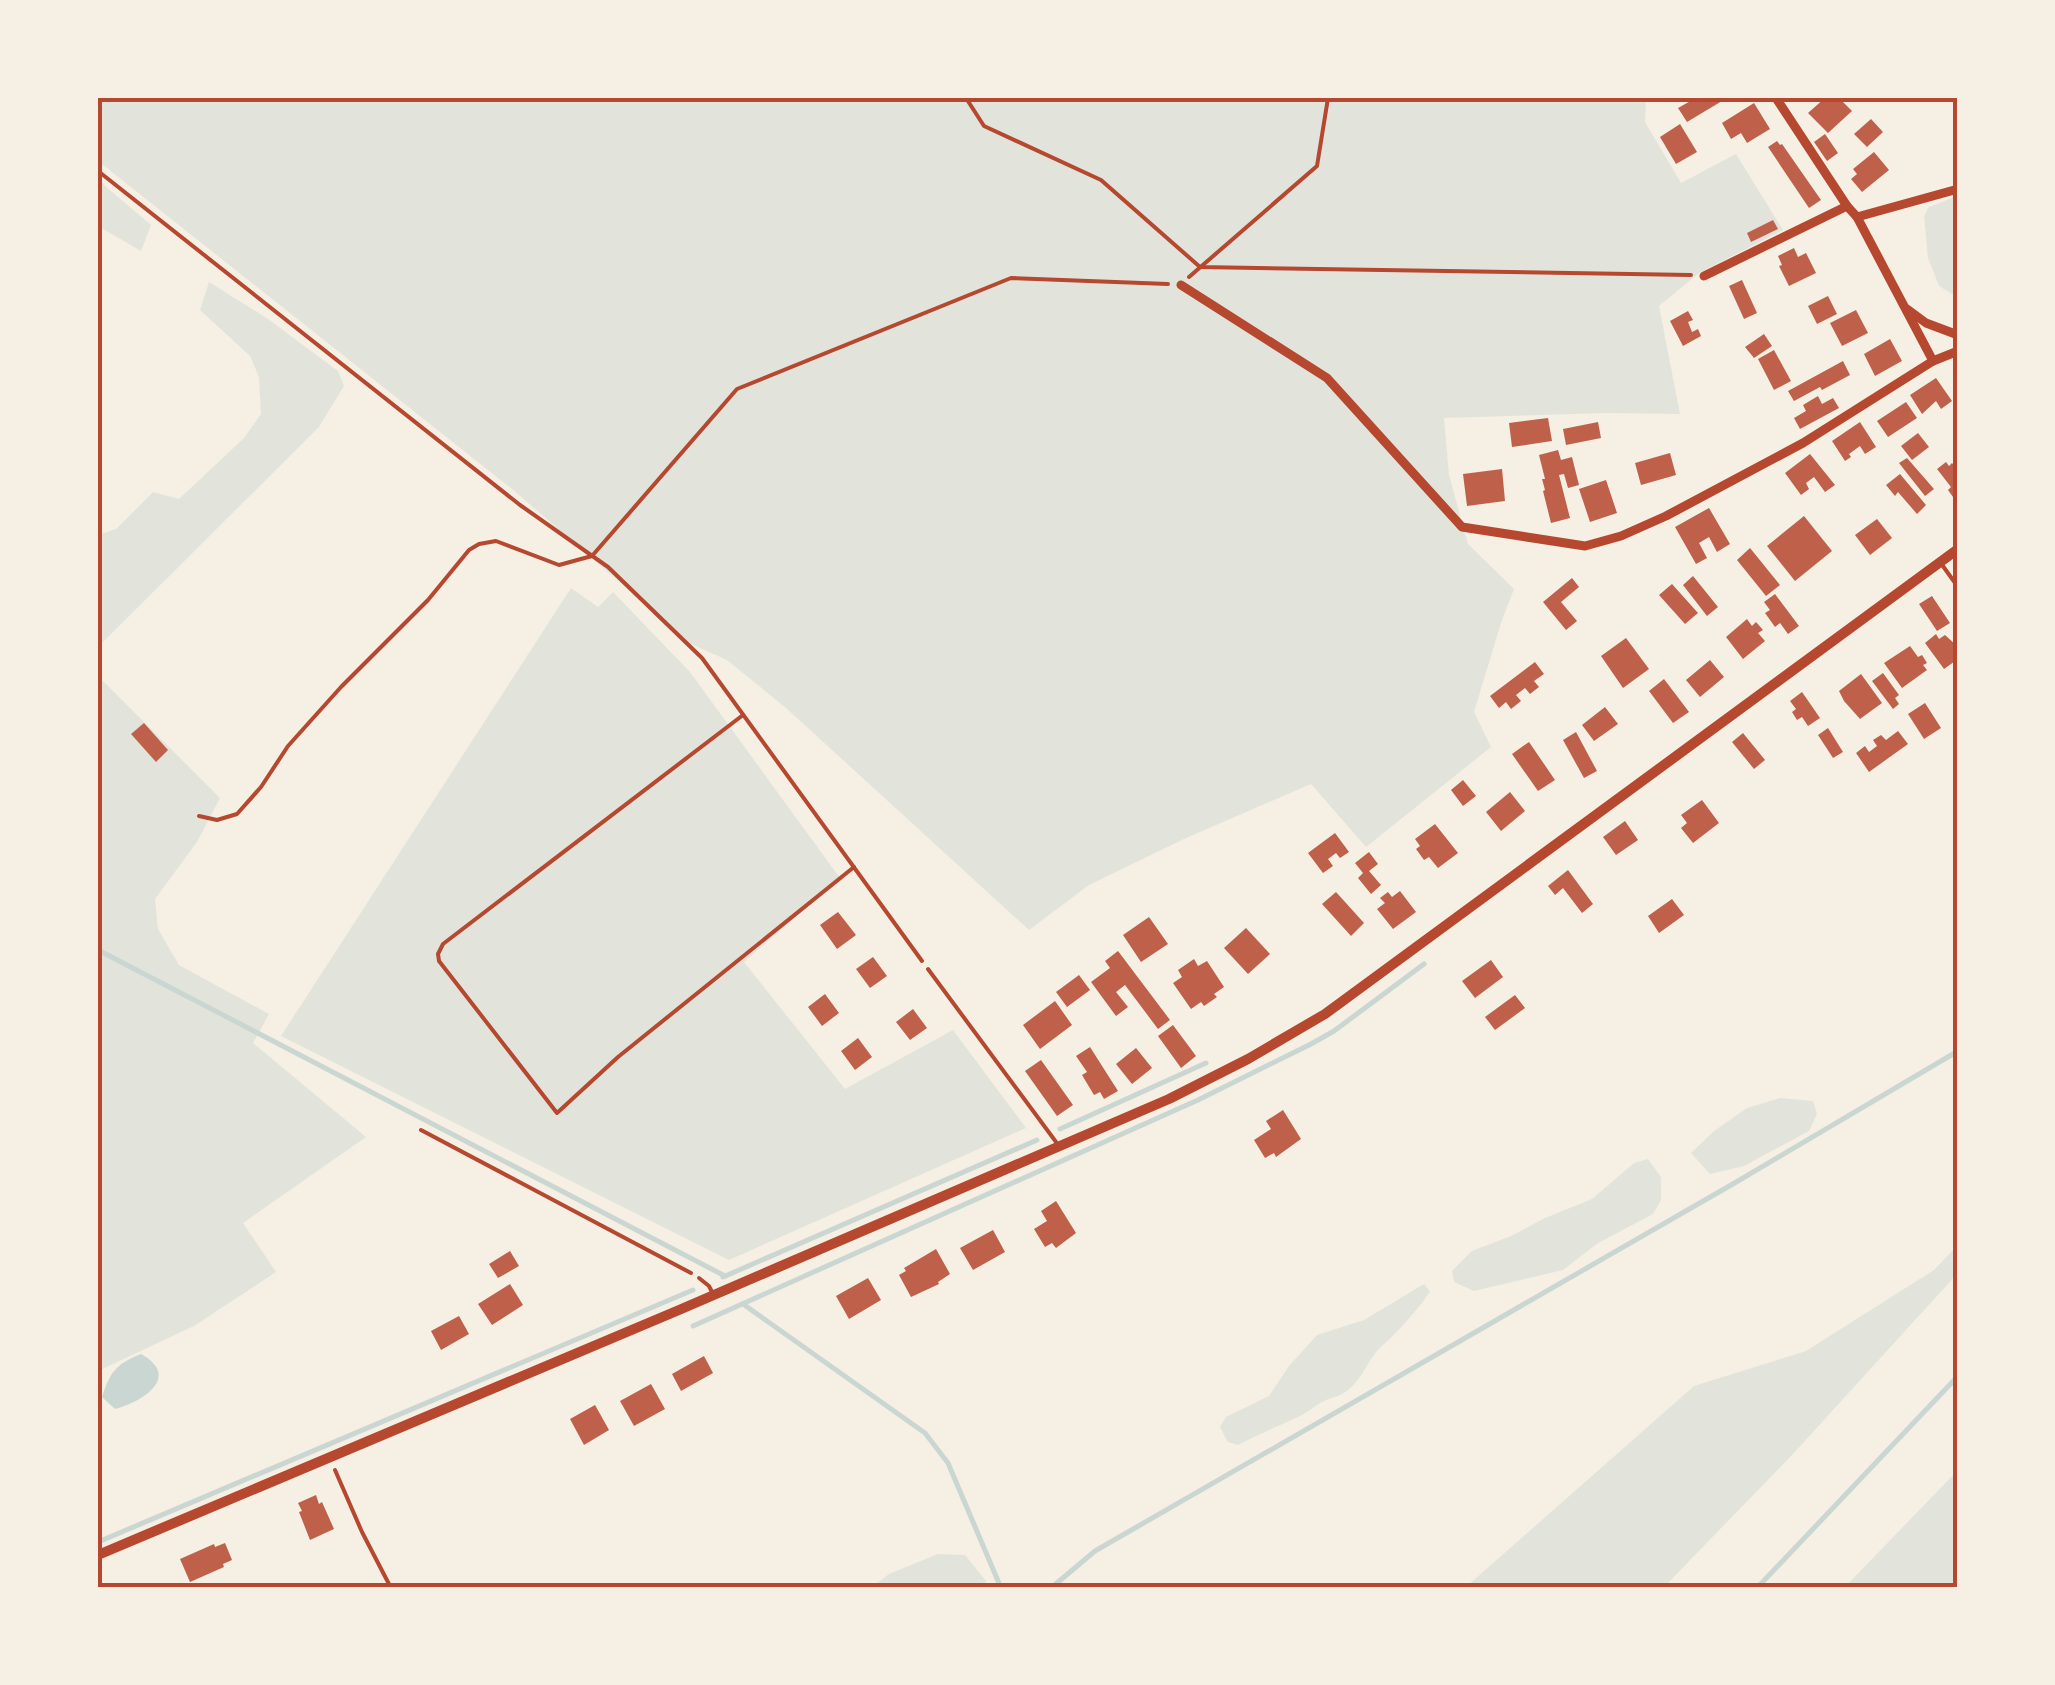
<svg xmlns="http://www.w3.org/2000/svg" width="2055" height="1685" font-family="Georgia,serif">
<rect width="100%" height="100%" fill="#f6efe4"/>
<!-- green -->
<g fill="#e2e4dc">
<polygon points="98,98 1646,98 1645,122 1681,183 1736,154 1783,230 1699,273 1659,306 1680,414 1606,413 1444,418 1449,475 1468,544 1514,589 1501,623 1474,712 1491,747 1366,847 1311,784 1186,838 1089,885 1029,930 786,708 727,660 691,644 512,489 98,161"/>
<polygon points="98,180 151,225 141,251 98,226"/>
<polygon points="1957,196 1958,196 1957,297 1939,286 1928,258 1924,216 1929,207"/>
<polygon points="209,282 268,319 338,371 344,386 319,427 98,647 98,535 116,529 153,492 179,499 244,438 261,414 259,377 250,356 200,310"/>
<polygon points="571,588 598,607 613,592 690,672 840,878 744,962 845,1089 953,1030 1026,1128 729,1260 281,1036"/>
<polygon points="98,676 220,798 197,842 155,899 158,929 179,965 269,1014 253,1043 366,1137 243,1223 276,1272 194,1326 98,1371"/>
<polygon points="1780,1098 1813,1101 1817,1114 1809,1131 1744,1166 1710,1174 1691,1153 1714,1131 1747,1108"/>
<polygon points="1648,1159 1661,1177 1661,1200 1653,1214 1598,1243 1563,1270 1474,1291 1454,1282 1452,1271 1472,1251 1511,1236 1545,1218 1592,1199 1634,1163"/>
<polygon points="1957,1246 1957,1274 1792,1455 1664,1587 1466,1587 1694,1386 1806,1351 1934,1270"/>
<path d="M 1424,1284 L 1430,1291 C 1423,1304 1395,1335 1384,1344 C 1368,1357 1363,1381 1344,1393 C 1338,1397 1329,1398 1322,1402 C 1313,1407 1305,1414 1296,1418 C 1276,1427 1257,1435 1238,1445 L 1228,1442 L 1220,1427 L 1226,1417 L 1269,1396 L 1289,1366 L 1317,1335 L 1364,1320 Z"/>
<polygon points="1957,1471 1957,1587 1845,1587"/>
<polygon points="938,1554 965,1555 986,1581 984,1587 872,1587 889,1574"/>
</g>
<!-- water -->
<path fill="#c9d6d2" d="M 141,1354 C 182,1377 142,1402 115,1409 L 102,1397 C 110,1372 116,1364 141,1354 Z"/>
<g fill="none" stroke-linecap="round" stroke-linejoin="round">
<!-- stream -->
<g stroke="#c9d6d2" stroke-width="5">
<polyline points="98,950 725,1276"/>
<polyline points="1060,1129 1206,1063"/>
<polyline points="723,1277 1037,1140"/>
<polyline points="743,1304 925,1433 948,1463 1001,1588"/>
<polyline points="693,1326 1198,1100 1311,1044 1334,1031 1424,964"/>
<polyline points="98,1542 693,1290"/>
<polyline points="1051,1588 1095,1551 1738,1181 1958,1051"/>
<polyline points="1757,1588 1958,1376"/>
</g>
</g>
<!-- building -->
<g fill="#bf614a">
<polygon points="1696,98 1727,98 1687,122 1678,108"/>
<polygon points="1825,98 1839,98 1852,111 1828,133 1808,113"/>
<polygon points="1754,103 1770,129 1747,143 1741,133 1731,139 1722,123"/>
<polygon points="1871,119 1883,132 1867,147 1854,134"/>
<polygon points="1680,124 1697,152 1676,164 1660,137"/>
<polygon points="1825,134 1838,153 1827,161 1814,142"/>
<polygon points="1777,141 1780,145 1782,144 1821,200 1809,208 1768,147"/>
<polygon points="1874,152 1889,170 1862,192 1851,179 1857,174 1853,169"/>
<polygon points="1773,220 1778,229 1751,242 1747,233"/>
<polygon points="1794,248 1798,257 1806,253 1816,273 1789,286 1779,266 1782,265 1778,256"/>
<polygon points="1742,280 1757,313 1744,319 1729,286"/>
<polygon points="1828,296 1837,314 1817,324 1808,306"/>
<polygon points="1856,310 1868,333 1842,346 1830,323"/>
<polygon points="1688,311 1693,320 1688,322 1692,332 1698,329 1701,336 1683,346 1670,321"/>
<polygon points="1764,334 1772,346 1754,358 1745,347"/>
<polygon points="1890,339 1902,361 1875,376 1864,354"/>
<polygon points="1774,350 1791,381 1774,390 1758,359"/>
<polygon points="1843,361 1850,375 1822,390 1820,387 1794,401 1788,391"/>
<polygon points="1936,378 1952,401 1941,409 1936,401 1922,414 1910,395"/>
<polygon points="1818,396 1822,404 1833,398 1839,408 1800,429 1794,418 1806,411 1803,405"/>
<polygon points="1906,402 1917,418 1888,437 1877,421"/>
<polygon points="1548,418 1552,441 1512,447 1509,423"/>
<polygon points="1598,422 1601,438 1566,445 1563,429"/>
<polygon points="1860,422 1876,447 1865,454 1860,446 1849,454 1851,457 1845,461 1832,441"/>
<polygon points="1918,433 1929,447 1912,460 1901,446"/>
<polygon points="1558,450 1561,460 1572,457 1579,485 1568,488 1564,474 1559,475 1570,518 1551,523 1543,491 1545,490 1542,479 1545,479 1539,455"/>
<polygon points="1670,453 1676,475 1641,485 1635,463"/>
<polygon points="1810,454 1835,485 1825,492 1814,477 1806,483 1809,489 1801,495 1785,473"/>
<polygon points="1907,458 1934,489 1925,496 1899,463"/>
<polygon points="1946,462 1949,466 1952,463 1958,470 1958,493 1953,497 1948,490 1951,487 1937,469"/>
<polygon points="1502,469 1505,501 1467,506 1463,474"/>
<polygon points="1900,474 1926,505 1917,514 1898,492 1895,496 1886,485"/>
<polygon points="1606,480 1617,513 1590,522 1579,489"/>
<polygon points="1709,508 1730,544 1717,552 1709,537 1699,543 1707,558 1696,564 1675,527"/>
<polygon points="1804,516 1832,551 1795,581 1767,546"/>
<polygon points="1877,519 1892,538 1870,555 1855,535"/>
<polygon points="1750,548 1780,585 1766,596 1737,560"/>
<polygon points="1693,576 1718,607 1707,616 1683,585"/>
<polygon points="1572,578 1579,587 1561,602 1577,621 1566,630 1543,602"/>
<polygon points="1672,584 1698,613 1685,624 1659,595"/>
<polygon points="1775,594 1799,626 1788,634 1780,623 1775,627 1765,613 1770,610 1764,602"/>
<polygon points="1932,596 1950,623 1937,631 1919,604"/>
<polygon points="1747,619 1752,626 1756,622 1763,630 1758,633 1765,641 1743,659 1726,637"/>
<polygon points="1936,634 1939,639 1945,635 1957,646 1958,659 1944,669 1925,643"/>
<polygon points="1626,638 1649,669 1623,688 1601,656"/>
<polygon points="1910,646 1918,657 1922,655 1927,663 1923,665 1927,670 1902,688 1884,663"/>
<polygon points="1710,660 1724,677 1700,697 1686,680"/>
<polygon points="1535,662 1544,674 1534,681 1539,687 1530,694 1525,688 1516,695 1521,701 1511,709 1506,702 1499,708 1490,696"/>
<polygon points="1883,673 1899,695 1895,698 1899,704 1893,709 1872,681"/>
<polygon points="1861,674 1882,703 1860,719 1844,701 1839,691"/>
<polygon points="1664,679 1689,712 1673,723 1649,691"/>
<polygon points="1802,692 1820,718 1808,726 1802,717 1797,720 1792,712 1796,709 1790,701"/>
<polygon points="1925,703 1941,728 1924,739 1908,714"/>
<polygon points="1605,707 1618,724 1594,741 1582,725"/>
<polygon points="144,723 168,750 156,762 131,734"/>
<polygon points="1828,728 1843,752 1833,758 1818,735"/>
<polygon points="1898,731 1908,744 1869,772 1856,753 1865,746 1869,752 1877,746 1873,740 1881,735 1886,740"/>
<polygon points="1576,732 1597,771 1584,778 1563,740"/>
<polygon points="1743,733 1765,760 1754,769 1732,742"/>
<polygon points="1529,742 1555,780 1538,791 1512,754"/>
<polygon points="1463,780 1476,796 1463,806 1451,790"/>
<polygon points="1510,792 1525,811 1501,831 1486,812"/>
<polygon points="1702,800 1719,823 1693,843 1681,828 1687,823 1681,815"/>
<polygon points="1625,821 1638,840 1616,855 1603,837"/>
<polygon points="1435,824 1458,853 1438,868 1429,857 1424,860 1416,849 1420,846 1415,839"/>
<polygon points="1335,833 1349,852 1340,858 1336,853 1328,859 1333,866 1323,873 1308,853"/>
<polygon points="1369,852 1378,864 1369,871 1381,885 1371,894 1358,878 1363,873 1355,863"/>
<polygon points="1568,870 1593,904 1582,913 1563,888 1555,895 1548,886"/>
<polygon points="1400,891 1416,912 1393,929 1377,909 1385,903 1380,898 1388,892 1392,897"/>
<polygon points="1336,892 1364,923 1351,936 1322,904"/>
<polygon points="1672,899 1684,915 1659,933 1648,916"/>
<polygon points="838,912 856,935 837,949 820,925"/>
<polygon points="1149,917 1168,944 1141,962 1123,935"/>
<polygon points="1246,928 1270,954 1248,974 1224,948"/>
<polygon points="1118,951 1170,1020 1158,1029 1125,985 1116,992 1128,1007 1116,1016 1091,982 1110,968 1105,961"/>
<polygon points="873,957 887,976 870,988 856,969"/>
<polygon points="1194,959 1198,966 1207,961 1224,987 1214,994 1217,997 1204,1006 1201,1002 1191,1009 1173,983 1182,977 1178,970"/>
<polygon points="1491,960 1503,977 1475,998 1462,981"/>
<polygon points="1079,975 1090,990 1067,1007 1056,992"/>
<polygon points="825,994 839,1013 822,1026 808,1007"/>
<polygon points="1515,995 1525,1008 1495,1030 1485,1017"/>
<polygon points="1055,1001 1072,1025 1040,1049 1023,1025"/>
<polygon points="913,1009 927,1028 910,1040 896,1022"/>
<polygon points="1173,1025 1196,1056 1181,1068 1158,1036"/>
<polygon points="858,1038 872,1057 855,1070 841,1051"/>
<polygon points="1090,1047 1118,1091 1104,1099 1100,1092 1094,1095 1082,1075 1087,1072 1076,1056"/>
<polygon points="1136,1048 1152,1068 1132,1084 1116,1064"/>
<polygon points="1041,1060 1073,1105 1057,1116 1025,1071"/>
<polygon points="1283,1110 1301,1139 1276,1157 1274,1153 1265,1158 1254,1140 1271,1129 1266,1121"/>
<polygon points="1056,1201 1076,1233 1056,1248 1052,1243 1045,1247 1034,1229 1047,1221 1041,1211"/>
<polygon points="993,1230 1005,1252 973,1270 960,1248"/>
<polygon points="936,1249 950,1274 938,1282 939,1284 911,1297 899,1275 906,1271 904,1268"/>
<polygon points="510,1251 519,1266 498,1278 489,1264"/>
<polygon points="868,1278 881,1300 849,1319 836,1296"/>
<polygon points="510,1284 523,1305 492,1325 478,1304"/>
<polygon points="459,1316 469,1334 441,1350 431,1331"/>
<polygon points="704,1356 713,1373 681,1391 672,1374"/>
<polygon points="651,1384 665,1409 634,1426 620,1401"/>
<polygon points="595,1405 609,1430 584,1445 570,1419"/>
<polygon points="316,1495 319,1504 322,1502 334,1529 310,1540 299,1512 302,1511 298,1503"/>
<polygon points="225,1543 232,1560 223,1564 224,1567 190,1582 180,1559 214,1544 215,1547"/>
</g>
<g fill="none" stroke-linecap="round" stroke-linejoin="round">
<!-- path -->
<g stroke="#b5482f" stroke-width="4">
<polyline points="966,98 984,126 1101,180 1200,267 1691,275"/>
<polyline points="98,171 520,505 608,567 702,658 922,961"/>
<polyline points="1189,277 1317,166 1328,98"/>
<polyline points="743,715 443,944 438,954 439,961 557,1113 618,1057 854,867"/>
<polyline points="199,816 217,820 237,814 261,787 288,746 341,687 428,600 469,550 479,544 496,541 559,565 592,556 737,389 1011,278 1168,284"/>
<polyline points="421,1130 691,1273"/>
<polyline points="335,1470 362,1532 391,1588"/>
</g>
<!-- service -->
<g stroke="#b5482f" stroke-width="4">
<polyline points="1940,562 1958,587"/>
<polyline points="928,969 1059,1146"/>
<polyline points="699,1278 709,1286 712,1292"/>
</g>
<!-- minor -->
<g stroke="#b5482f" stroke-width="9">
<polyline points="1776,98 1847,206 1857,217 1933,361"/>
<polyline points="1857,217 1958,189"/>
<polyline points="1704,276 1847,206"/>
<polyline points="1181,285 1327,378 1462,527 1585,546 1621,536 1666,516 1803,443 1933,361 1958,351"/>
<polyline points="1907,309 1926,323 1958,335"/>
</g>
<!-- tertiary -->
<polyline stroke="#b5482f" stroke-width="10" points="98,1555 679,1310 1169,1099 1248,1059 1325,1014 1958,549"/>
</g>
<!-- border -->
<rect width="2055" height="1685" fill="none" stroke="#f6efe4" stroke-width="200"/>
<rect x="100" y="100" width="1855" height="1485" fill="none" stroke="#b5482f" stroke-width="4"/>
</svg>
